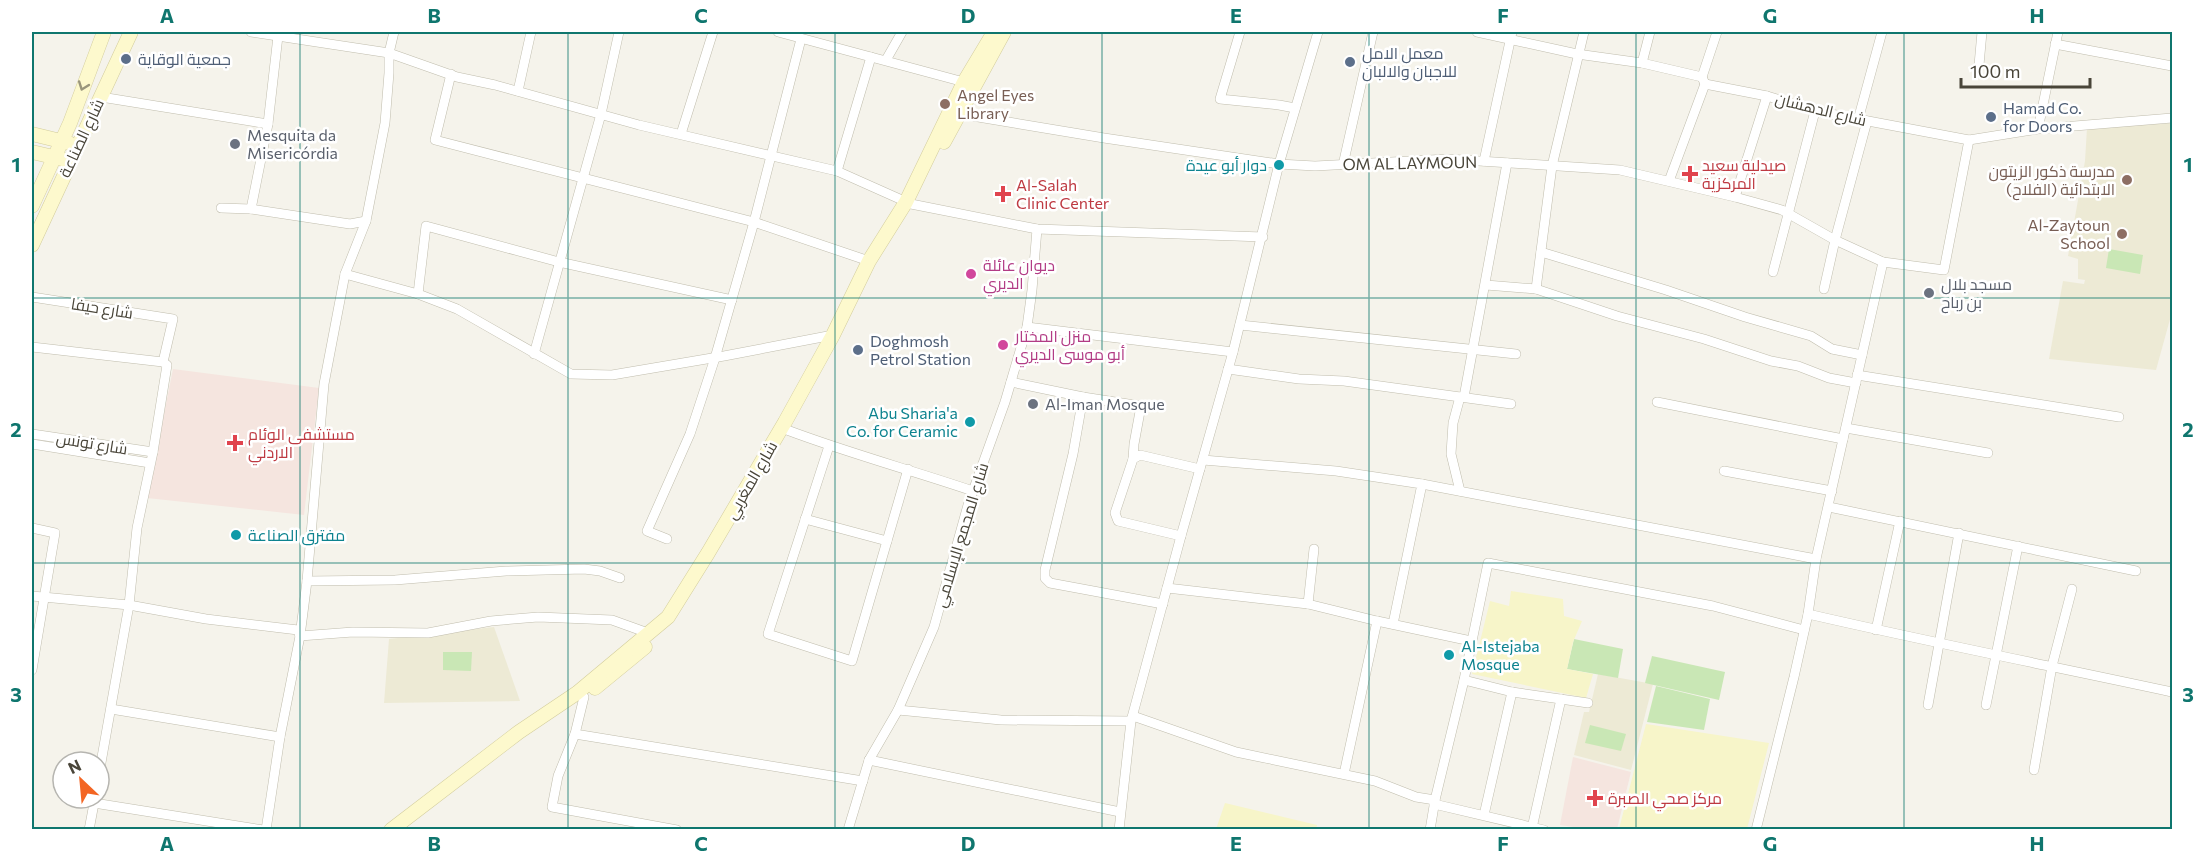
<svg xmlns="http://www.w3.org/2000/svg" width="2204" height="861" font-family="Commissioner,Cairo,sans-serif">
<rect width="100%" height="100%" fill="#f5f3eb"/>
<!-- education -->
<g fill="#edead5">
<polygon points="2172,123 2172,312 2156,370 2049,359 2063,281 2084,284 2085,280 2078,279 2078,259 2068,256 2085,161 2087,128"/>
<polygon points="494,627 520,701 384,703 389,639"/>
<polygon points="1598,674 1653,684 1631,770 1574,755 1584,712 1589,712"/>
</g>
<!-- medical -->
<g fill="#f5e5df">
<polygon points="173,369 319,388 304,515 147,498"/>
<polygon points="1573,757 1631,772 1617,829 1587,829 1560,825"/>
</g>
<!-- green -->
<g fill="#c9e7b5">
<polygon points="2109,249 2143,255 2140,274 2106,268"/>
<polygon points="1574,639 1623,649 1618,678 1567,669"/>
<polygon points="443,652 472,652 471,671 443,670"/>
<polygon points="1652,656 1725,672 1719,700 1645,683"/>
<polygon points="1656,686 1710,699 1704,730 1647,722"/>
<polygon points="1590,725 1626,734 1621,751 1585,743"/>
</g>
<!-- sand -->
<g fill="#f7f5c9">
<polygon points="1511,591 1563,599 1564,616 1582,621 1573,642 1567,669 1593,674 1586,698 1472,674 1490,601 1509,606"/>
<polygon points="1646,724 1769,743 1747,829 1619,829"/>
<polygon points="1225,803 1317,825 1316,830 1216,829"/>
</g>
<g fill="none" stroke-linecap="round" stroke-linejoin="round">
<defs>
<g id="street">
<polyline points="251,32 389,53 457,77 495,85 639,125 837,171 911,204 1037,229 1263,237"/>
<polyline points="778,32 964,82"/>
<polyline points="1240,32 1220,99 1279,105 1295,108"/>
<polyline points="1477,32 1577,54 1642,63 1702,77 1705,84 1767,96 1815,111 1969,140 2038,129 2172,118"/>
<polyline points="2055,44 2172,66"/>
<polyline points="886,60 902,32"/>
<polyline points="1642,63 1650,32"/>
<polyline points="1979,65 1982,32"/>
<polyline points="451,74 435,140 754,222 869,261"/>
<polyline points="1702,77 1717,32"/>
<polyline points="518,91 531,32"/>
<polyline points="101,97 268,124"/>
<polyline points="960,114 1104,138 1279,164 1315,166 1448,159 1620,170 1735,197 1782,210 1835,240 1883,262 1944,270 1969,140"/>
<polyline points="1858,120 1882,32"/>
<polyline points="2038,129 2058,32"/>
<polyline points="681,134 713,32"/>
<polyline points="1484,161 1512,32"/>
<polyline points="1343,165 1373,32"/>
<polyline points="837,171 871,57"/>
<polyline points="1669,181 1705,84"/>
<polyline points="1735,197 1767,96"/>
<polyline points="221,208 251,209 350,224 366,221"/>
<polyline points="251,209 268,124 278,36"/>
<polyline points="1541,252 1666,290 1745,317 1811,336 1832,349 1862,355"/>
<polyline points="1773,272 1815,111"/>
<polyline points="345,274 418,294 457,309 571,374 612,375 724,356 833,335"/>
<polyline points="1486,285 1536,289 1617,316 1704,339 1771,361 1798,366 1829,378 1856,383"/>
<polyline points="1536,289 1552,166 1584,32"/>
<polyline points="1824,289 1835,240 1867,121"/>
<polyline points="418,294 426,226 559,262 732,300"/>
<polyline points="32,297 173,319 163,362"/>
<polyline points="1240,325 1516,354"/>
<polyline points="1027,327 1233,352"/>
<polyline points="32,347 163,362 167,365 153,452 137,528 129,605 99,774"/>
<polyline points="534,354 601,114 619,32"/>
<polyline points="1228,369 1299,379 1344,381 1511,404"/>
<polyline points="1857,375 2119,417"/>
<polyline points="1011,382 1083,397 1073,454 1045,570 1045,578 1050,583 1163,604"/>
<polyline points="1083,397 1141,406 1134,444 1133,459"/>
<polyline points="1460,397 1453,423 1451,454 1460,491"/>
<polyline points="1464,397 1507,163"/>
<polyline points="1657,402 1843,439"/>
<polyline points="1846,428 1988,453"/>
<path d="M 787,430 C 848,453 911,470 973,491"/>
<polyline points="32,434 153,452"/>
<polyline points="32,444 150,463"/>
<polyline points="829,446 768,634 852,661 908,469"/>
<polyline points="1203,460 1336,471 1422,484 1393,624"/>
<polyline points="1724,471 1832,491"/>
<polyline points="1422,484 1816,559"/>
<polyline points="1829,507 2136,571"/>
<polyline points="805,519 887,541"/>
<polyline points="32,528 55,533 32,670"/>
<polyline points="1181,536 1118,521 1115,513 1133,459 1140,455 1200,469"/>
<polyline points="667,539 647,531 690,434 715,358 754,222 801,39"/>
<polyline points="307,581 324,384 345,274 366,221 385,123 389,73 389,53 394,32"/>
<polyline points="1167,588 1308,604 1377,621 1471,641"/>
<polyline points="32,596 129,605 206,619 298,630 300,636 353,632 428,633 491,621 538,617 612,620 648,633"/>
<polyline points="1308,604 1314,549"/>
<path d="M 1808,614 C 1929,642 2051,666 2172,692"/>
<polyline points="1876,630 1900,521"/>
<polyline points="1464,680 1512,692 1588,703"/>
<polyline points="584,697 575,734 863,781"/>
<polyline points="1928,705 1959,533"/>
<polyline points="1986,705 2018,546"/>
<polyline points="111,709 280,737"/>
<polyline points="898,710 1001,720 1131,721"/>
<polyline points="1133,716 1236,752 1375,781 1416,797 1435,800 1430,830"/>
<polyline points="575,734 558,776 552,807 677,830"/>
<polyline points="869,760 1120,812"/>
<polyline points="2034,770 2052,666 2072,589"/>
<polyline points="1344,774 1377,621"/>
<polyline points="1435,800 1464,680 1488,563 1713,606 1804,630"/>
<polyline points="94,803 263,830"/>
<polyline points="1434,804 1544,830"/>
<polyline points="1484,815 1512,692"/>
<polyline points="1532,828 1561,699"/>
<polyline points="89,830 95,798"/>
<polyline points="266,830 280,737 300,636 307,581 395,580 506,571 584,569 600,571 620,578"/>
<polyline points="848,830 869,760 898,710 934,627 968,505 1005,402 1027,327 1032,290 1037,229"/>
<polyline points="1119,830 1131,721 1181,536 1233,352 1279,164 1318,32"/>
<polyline points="1756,830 1794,677 1808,614 1816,559 1883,262"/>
</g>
<g id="secondary">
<polyline points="32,134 69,143"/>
<polyline points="944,142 1004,32"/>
<polyline points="32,152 62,159"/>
<polyline points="32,206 70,123 104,32"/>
<polyline points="32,245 131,32"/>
<polyline points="595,688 645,647"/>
<polyline points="391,830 519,732 577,693 668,617 708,553 785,422 833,335 869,261 906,202 964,82 994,32"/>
</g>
</defs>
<!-- street casing -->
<use href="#street" stroke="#c0bdad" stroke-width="10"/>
<!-- secondary casing -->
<use href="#secondary" stroke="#d3cd9c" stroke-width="15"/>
<!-- street -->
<use href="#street" stroke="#fff" stroke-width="9"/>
<!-- secondary -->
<use href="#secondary" stroke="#fdf9cd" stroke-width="14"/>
</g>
<!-- one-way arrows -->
<defs><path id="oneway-chevron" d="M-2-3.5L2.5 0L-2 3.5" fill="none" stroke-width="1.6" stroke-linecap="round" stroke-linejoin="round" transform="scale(1.5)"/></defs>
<use stroke="#9a967c" href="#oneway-chevron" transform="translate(83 86) rotate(110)"/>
<!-- grid -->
<path fill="none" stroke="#0f766e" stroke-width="1.5" stroke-opacity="0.55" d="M 300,32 L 300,830M 568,32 L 568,830M 835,32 L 835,830M 1102,32 L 1102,830M 1369,32 L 1369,830M 1636,32 L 1636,830M 1904,32 L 1904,830M 32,298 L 2172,298M 32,563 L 2172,563"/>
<!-- markers -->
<g fill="#5c6f8a" stroke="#fff" stroke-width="2">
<circle cx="126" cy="59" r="6"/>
<circle cx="1350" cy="62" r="6"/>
<circle cx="1991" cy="117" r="6"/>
<circle cx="858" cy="350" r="6"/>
</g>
<g fill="#8d6e63" stroke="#fff" stroke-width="2">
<circle cx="945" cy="104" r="6"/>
<circle cx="2127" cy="180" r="6"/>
<circle cx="2122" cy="234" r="6"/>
</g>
<g fill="#6b7280" stroke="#fff" stroke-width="2">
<circle cx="235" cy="144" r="6"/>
<circle cx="1929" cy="293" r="6"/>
<circle cx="1033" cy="404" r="6"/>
</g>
<g fill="#0f9aa8" stroke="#fff" stroke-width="2">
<circle cx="1279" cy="165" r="6"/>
<circle cx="970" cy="422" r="6"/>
<circle cx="236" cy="535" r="6"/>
<circle cx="1449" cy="655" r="6"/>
</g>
<g fill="#e0444e" stroke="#fff" stroke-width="2">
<path d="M1687 165h6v6h6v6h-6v6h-6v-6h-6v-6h6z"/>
<path d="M1000 185h6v6h6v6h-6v6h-6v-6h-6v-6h6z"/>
<path d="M232 434h6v6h6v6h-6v6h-6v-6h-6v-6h6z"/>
<path d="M1592 789h6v6h6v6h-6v6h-6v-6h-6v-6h6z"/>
</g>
<g fill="#d1479c" stroke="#fff" stroke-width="2">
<circle cx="971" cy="274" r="6"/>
<circle cx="1003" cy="345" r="6"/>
</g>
<g text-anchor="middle" stroke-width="5" stroke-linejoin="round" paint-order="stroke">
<!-- service labels -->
<g font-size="16" fill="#4e5e75" stroke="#fff" text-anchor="start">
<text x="1362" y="59">معمل الامل<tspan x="1362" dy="18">للاجبان والالبان</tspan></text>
<text x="138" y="65">جمعية الوقاية</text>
<text x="2003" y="114">Hamad Co.<tspan x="2003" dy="18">for Doors</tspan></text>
<text x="870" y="347">Doghmosh<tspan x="870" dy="18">Petrol Station</tspan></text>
</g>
<!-- education labels -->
<g font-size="16" fill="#785e54" stroke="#fff" text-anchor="end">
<text x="957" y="101" text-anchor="start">Angel Eyes<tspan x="957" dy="18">Library</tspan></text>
<text x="2115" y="177">مدرسة ذكور الزيتون<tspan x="2115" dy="18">الابتدائية (الفلاح)</tspan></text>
<text x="2110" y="231">Al-Zaytoun<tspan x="2110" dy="18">School</tspan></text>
</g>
<!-- street labels -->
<g font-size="16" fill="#494539" stroke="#fff">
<text transform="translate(1821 109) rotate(14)" y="6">شارع الدهشان</text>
<text transform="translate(81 138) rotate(-65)" y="6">شارع الصناعة</text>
<text transform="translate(1410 163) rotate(-1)" y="6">OM AL LAYMOUN</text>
<text transform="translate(102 308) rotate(9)" y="6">شارع حيفا</text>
<text transform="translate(92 443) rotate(9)" y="6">شارع تونس</text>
<text transform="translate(751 480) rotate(-60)" y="6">شارع المغربي</text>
<text transform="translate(961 535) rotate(-73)" y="6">شارع المجمع الإسلامي</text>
</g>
<!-- worship labels -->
<g font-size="16" fill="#5b616d" stroke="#fff" text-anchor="start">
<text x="247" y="141">Mesquita da<tspan x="247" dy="18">Misericórdia</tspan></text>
<text x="1941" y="290">مسجد بلال<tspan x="1941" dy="18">بن رباح</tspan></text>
<text x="1045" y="410">Al-Iman Mosque</text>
</g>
<!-- culture labels -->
<g font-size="16" fill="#0d838f" stroke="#fff" text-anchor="end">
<text x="1267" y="171">دوار أبو عيدة</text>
<text x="958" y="419">Abu Sharia'a<tspan x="958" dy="18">Co. for Ceramic</tspan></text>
<text x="248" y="541" text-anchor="start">مفترق الصناعة</text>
<text x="1461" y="652" text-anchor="start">Al-Istejaba<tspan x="1461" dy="18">Mosque</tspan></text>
</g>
<!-- health labels -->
<g font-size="16" fill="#be3a42" stroke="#fff" text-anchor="start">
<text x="1702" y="171">صيدلية سعيد<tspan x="1702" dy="18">المركزية</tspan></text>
<text x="1016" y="191">Al-Salah<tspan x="1016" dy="18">Clinic Center</tspan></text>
<text x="248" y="440">مستشفى الوئام<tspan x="248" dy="18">الاردني</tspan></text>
<text x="1608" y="804">مركز صحي الصبرة</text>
</g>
<!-- hotel labels -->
<g font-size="16" fill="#b23c85" stroke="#fff" text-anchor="start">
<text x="983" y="271">ديوان عائلة<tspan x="983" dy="18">الديري</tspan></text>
<text x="1015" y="342">منزل المختار<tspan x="1015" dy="18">أبو موسى الديري</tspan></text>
</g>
</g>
<!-- border -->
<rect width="2204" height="861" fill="none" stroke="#ffffff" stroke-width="66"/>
<!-- north arrow -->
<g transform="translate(81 780) rotate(334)"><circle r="28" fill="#ffffff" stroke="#b6b5b0" stroke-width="1.5"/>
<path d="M0-4.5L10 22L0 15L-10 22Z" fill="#f36523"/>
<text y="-9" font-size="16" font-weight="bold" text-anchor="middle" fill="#494539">N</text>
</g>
<!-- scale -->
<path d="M1961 78v9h129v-9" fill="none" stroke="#494539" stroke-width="3"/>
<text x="1970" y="78" font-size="18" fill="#494539" stroke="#ffffff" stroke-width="4.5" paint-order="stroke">100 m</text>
<rect x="33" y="33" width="2138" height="795" fill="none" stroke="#0f766e" stroke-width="2"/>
<g font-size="20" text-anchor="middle" font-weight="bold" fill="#0f766e">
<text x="167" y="23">A</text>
<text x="434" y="23">B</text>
<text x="701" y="23">C</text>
<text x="968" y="23">D</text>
<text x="1236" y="23">E</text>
<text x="1503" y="23">F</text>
<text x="1770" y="23">G</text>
<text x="2037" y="23">H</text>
<text x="16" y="172">1</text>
<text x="2188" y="172">1</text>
<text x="16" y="437">2</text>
<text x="2188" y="437">2</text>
<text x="16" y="702">3</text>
<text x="2188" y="702">3</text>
<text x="167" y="851">A</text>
<text x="434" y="851">B</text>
<text x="701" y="851">C</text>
<text x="968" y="851">D</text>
<text x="1236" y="851">E</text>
<text x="1503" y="851">F</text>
<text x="1770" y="851">G</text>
<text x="2037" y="851">H</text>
</g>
</svg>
